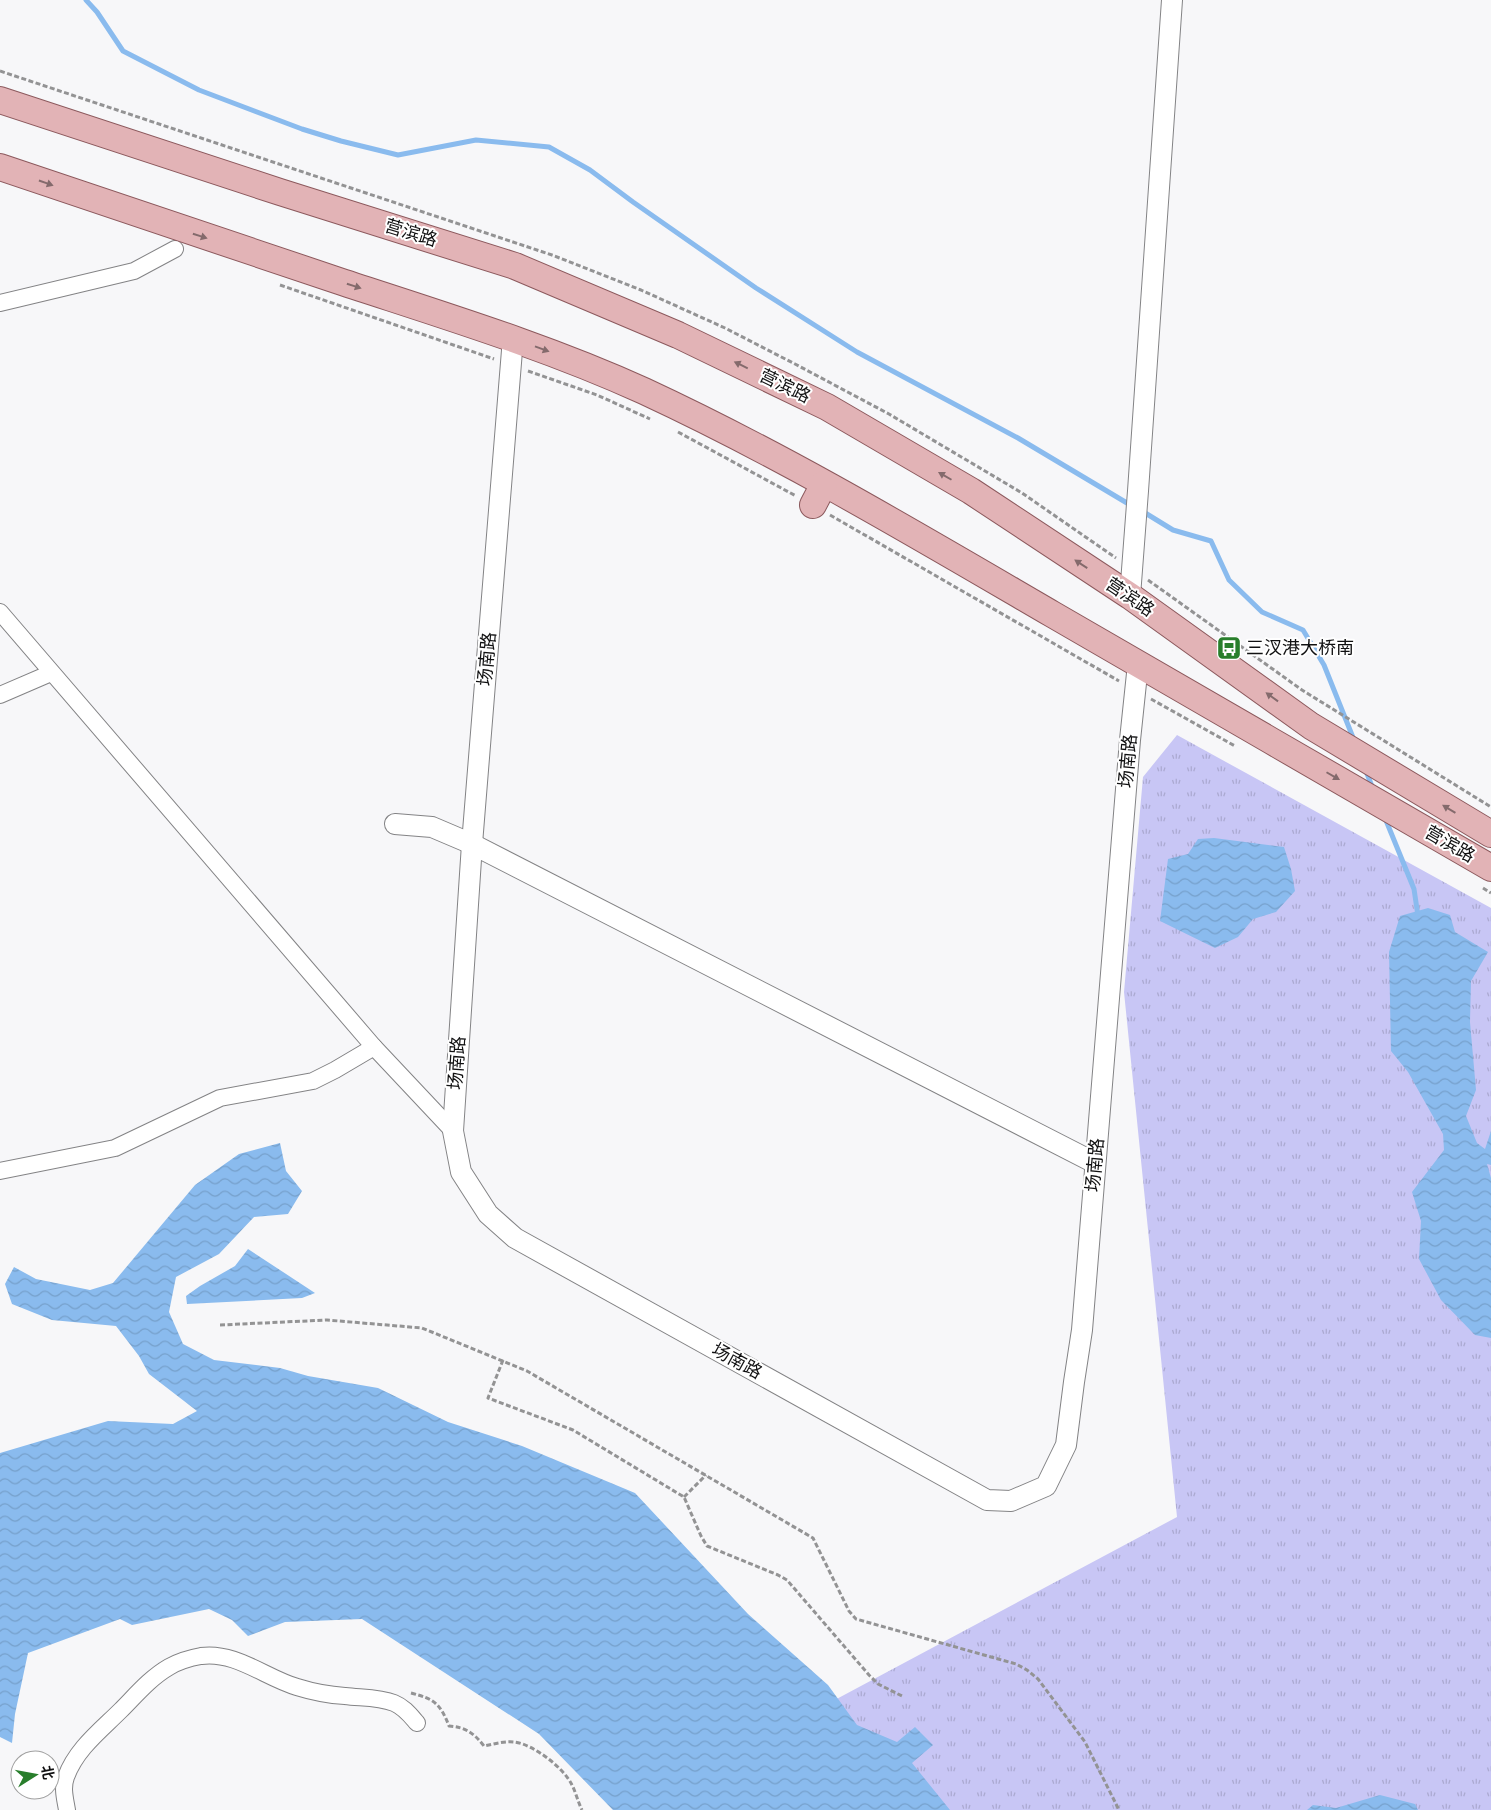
<svg xmlns="http://www.w3.org/2000/svg" width="1491" height="1810" font-family="'Zilla Slab','Noto Sans SC',serif">
<defs>
<pattern id="grass-tufts" width="24" height="20" patternUnits="userSpaceOnUse" patternTransform="scale(1.25)"><rect width="24" height="20" fill="#c8c6f5"/><path d="M3 7l-1-3M5 7V3M7 7l1-3M15 17l-1-3M17 17v-4M19 17l1-3" fill="none" stroke="#aba9d1"/></pattern>
<pattern id="water-waves" width="16" height="10" patternUnits="userSpaceOnUse" patternTransform="scale(1.25)"><rect width="16" height="10" fill="#8abbee"/><path d="M0 5q4-4 8 0t8 0" fill="none" stroke="#76a0cb"/></pattern>
</defs>
<rect width="100%" height="100%" fill="#f7f7f9"/>
<!-- grass -->
<polygon fill="url(#grass-tufts)" points="1177,735 1491,908 1491,1810 892,1810 816,1710 1177,1517 1124,992 1143,777"/>
<!-- water -->
<g fill="url(#water-waves)">
<polygon points="1214,838 1284,847 1291,869 1295,891 1276,912 1253,919 1238,937 1215,948 1160,921 1168,859 1188,854 1198,839"/>
<polygon points="1428,908 1450,915 1455,932 1488,952 1471,981 1470,1022 1476,1090 1466,1116 1477,1143 1485,1149 1491,1131 1491,1165 1487,1164 1491,1178 1491,1338 1475,1335 1441,1300 1419,1259 1421,1221 1412,1192 1444,1150 1443,1134 1408,1072 1391,1051 1389,952 1400,916"/>
<polygon points="280,1143 286,1171 302,1191 288,1214 254,1217 219,1254 176,1277 169,1312 183,1344 214,1360 280,1368 308,1376 378,1388 448,1422 522,1446 635,1493 748,1614 828,1685 857,1725 897,1742 915,1727 933,1745 912,1763 950,1810 613,1810 539,1734 362,1619 285,1622 248,1636 232,1620 209,1609 132,1625 120,1619 28,1653 15,1714 12,1743 0,1737 0,1453 108,1421 173,1424 197,1411 149,1374 139,1356 116,1326 52,1320 12,1304 5,1284 14,1267 36,1279 90,1290 113,1283 195,1185 239,1154"/>
<polygon points="248,1249 315,1293 302,1298 187,1304 186,1296 200,1286 235,1266"/>
<polygon points="1380,1795 1415,1804 1418,1810 1307,1810 1313,1805 1336,1808"/>
</g>
<g fill="none" stroke-linecap="round" stroke-linejoin="round">
<!-- stream -->
<g stroke="#8abbee" stroke-width="5">
<polyline points="86,0 97,12 123,51 199,90 302,129 341,141 398,155 476,140 549,147 590,170 633,202 756,288 857,352 1018,438 1132,506"/>
<polyline points="1142,511 1173,530 1211,541 1229,580 1262,612 1303,630 1324,665 1354,740"/>
<polyline points="1366,771 1373,789"/>
<polyline points="1385,818 1414,889 1418,916"/>
</g>
<defs>
<g id="minor">
<polyline points="0,303 134,271 175,249"/>
<polyline points="0,612 374,1047 453,1131"/>
<polyline points="0,695 51,673"/>
<polyline points="0,1171 115,1148 220,1098 313,1081 335,1070 374,1047"/>
<path d="M 67,1810 C 65,1798 62,1788 66,1777 C 76,1749 101,1730 121,1710 C 136,1695 150,1678 169,1667 C 179,1661 190,1658 201,1656 C 235,1651 266,1678 297,1687 C 313,1692 329,1695 345,1696 C 361,1698 379,1697 394,1703 C 404,1707 410,1715 417,1723"/>
</g>
<g id="tertiary">
<polyline points="513,338 472,844 453,1131 461,1172 488,1214 515,1238 987,1500 1011,1501 1046,1486 1066,1445 1074,1382 1082,1330 1130,740 1138,664"/>
<polyline points="1130,596 1138,491 1172,0"/>
<polyline points="395,824 432,827 472,844 1095,1163"/>
</g>
<g id="primary">
<polyline points="0,100 280,192 515,266 678,335 827,407 971,491 1130,596 1311,726 1491,834"/>
<path d="M 0,167 C 113,206 226,244 339,281 C 442,315 545,346 644,391 C 784,456 918,536 1052,614 C 1198,699 1345,783 1491,868"/>
<polyline points="813,505 824,484"/>
</g>
</defs>
<!-- minor casing -->
<use href="#minor" stroke="#838385" stroke-width="18"/>
<!-- tertiary casing -->
<use href="#tertiary" stroke="#838385" stroke-width="22"/>
<!-- primary casing -->
<use href="#primary" stroke="#8c595d" stroke-width="28"/>
<!-- path -->
<g stroke="#939394" stroke-width="3" stroke-dasharray="5 2.5" stroke-linecap="butt">
<polyline points="0,71 552,255 641,290 725,328 795,364 889,414 1022,493 1116,558"/>
<polyline points="280,285 494,359"/>
<polyline points="528,371 597,395 650,419"/>
<polyline points="678,432 796,496"/>
<polyline points="830,515 1119,681"/>
<polyline points="1148,580 1302,690 1491,807"/>
<polyline points="1151,699 1235,746"/>
<polyline points="1483,888 1491,893"/>
<polyline points="220,1325 327,1320 422,1328 527,1371 813,1538 849,1611 856,1619 1016,1664 1027,1670 1038,1679 1085,1742 1119,1810"/>
<polyline points="503,1360 488,1398 573,1430 684,1497 701,1536 707,1546 778,1575 787,1580 869,1675 878,1684 902,1696"/>
<polyline points="684,1497 706,1475"/>
<path d="M 411,1693 C 434,1699 440,1703 449,1726 C 465,1727 474,1733 484,1746 C 494,1744 504,1741 514,1742 C 533,1744 564,1768 572,1785 C 576,1793 578,1802 582,1810"/>
</g>
<!-- minor -->
<use href="#minor" stroke="#fff" stroke-width="16"/>
<!-- tertiary -->
<use href="#tertiary" stroke="#fff" stroke-width="20"/>
<!-- primary -->
<use href="#primary" stroke="#e2b3b6" stroke-width="26"/>
</g>
<!-- one-way arrows -->
<defs><path id="oneway-solid" d="M-6-.8H1V-3.2L6.5 0L1 3.2V.8H-6Z" transform="scale(1.25)"/></defs>
<g fill="#846a6c">
<use href="#oneway-solid" transform="translate(46 183) rotate(19)"/>
<use href="#oneway-solid" transform="translate(200 236) rotate(18)"/>
<use href="#oneway-solid" transform="translate(354 286) rotate(18)"/>
<use href="#oneway-solid" transform="translate(542 349) rotate(20)"/>
<use href="#oneway-solid" transform="translate(741 365) rotate(-154)"/>
<use href="#oneway-solid" transform="translate(945 476) rotate(-150)"/>
<use href="#oneway-solid" transform="translate(1081 564) rotate(-147)"/>
<use href="#oneway-solid" transform="translate(1272 697) rotate(-144)"/>
<use href="#oneway-solid" transform="translate(1333 776) rotate(30)"/>
<use href="#oneway-solid" transform="translate(1449 809) rotate(-149)"/>
</g>
<!-- icons -->
<defs>
<symbol id="bus-square" viewBox="-11 -11 22 22"><rect x="-9" y="-9" width="18" height="18" rx="4" fill="#287e2b" stroke="#fff"/><path d="M-5-6H5V4H4V6H2V4H-2V6H-4V4H-5ZM-3.5-4V0h7V-4ZM-3.5 1.2v1.5H-2V1.2ZM2 1.2v1.5H3.5V1.2Z" fill="#fff"/></symbol>
</defs>
<g fill-rule="evenodd">
<use href="#bus-square" x="1215" y="634" width="28" height="28"/>
</g>
<g text-anchor="middle" stroke-width="4" stroke-linejoin="round" paint-order="stroke">
<!-- street labels -->
<g font-size="18" fill="#111112" stroke="#fff">
<text transform="translate(411 233) rotate(17)" y="6">营滨路</text>
<text transform="translate(785 386) rotate(26)" y="6">营滨路</text>
<text transform="translate(1130 597) rotate(34)" y="6">营滨路</text>
<text transform="translate(487 659) rotate(-85)" y="6">场南路</text>
<text transform="translate(1128 761) rotate(-85)" y="6">场南路</text>
<text transform="translate(1450 844) rotate(30)" y="6">营滨路</text>
<text transform="translate(457 1063) rotate(-86)" y="6">场南路</text>
<text transform="translate(1095 1165) rotate(-85)" y="6">场南路</text>
<text transform="translate(737 1361) rotate(29)" y="6">场南路</text>
</g>
<!-- poi labels -->
<g font-size="18" fill="#111112" stroke="#fff" text-anchor="start">
<text x="1246" y="654">三汊港大桥南</text>
</g>
</g>
<!-- north arrow -->
<g transform="translate(35 1775) rotate(79)"><circle r="24" fill="#ffffff" stroke="#a0a0a0"/>
<path d="M0-4L9 19L0 12L-9 19Z" fill="#287e2b"/>
<text y="-8" font-size="14" font-weight="bold" text-anchor="middle" fill="#111112">北</text>
</g>
</svg>
